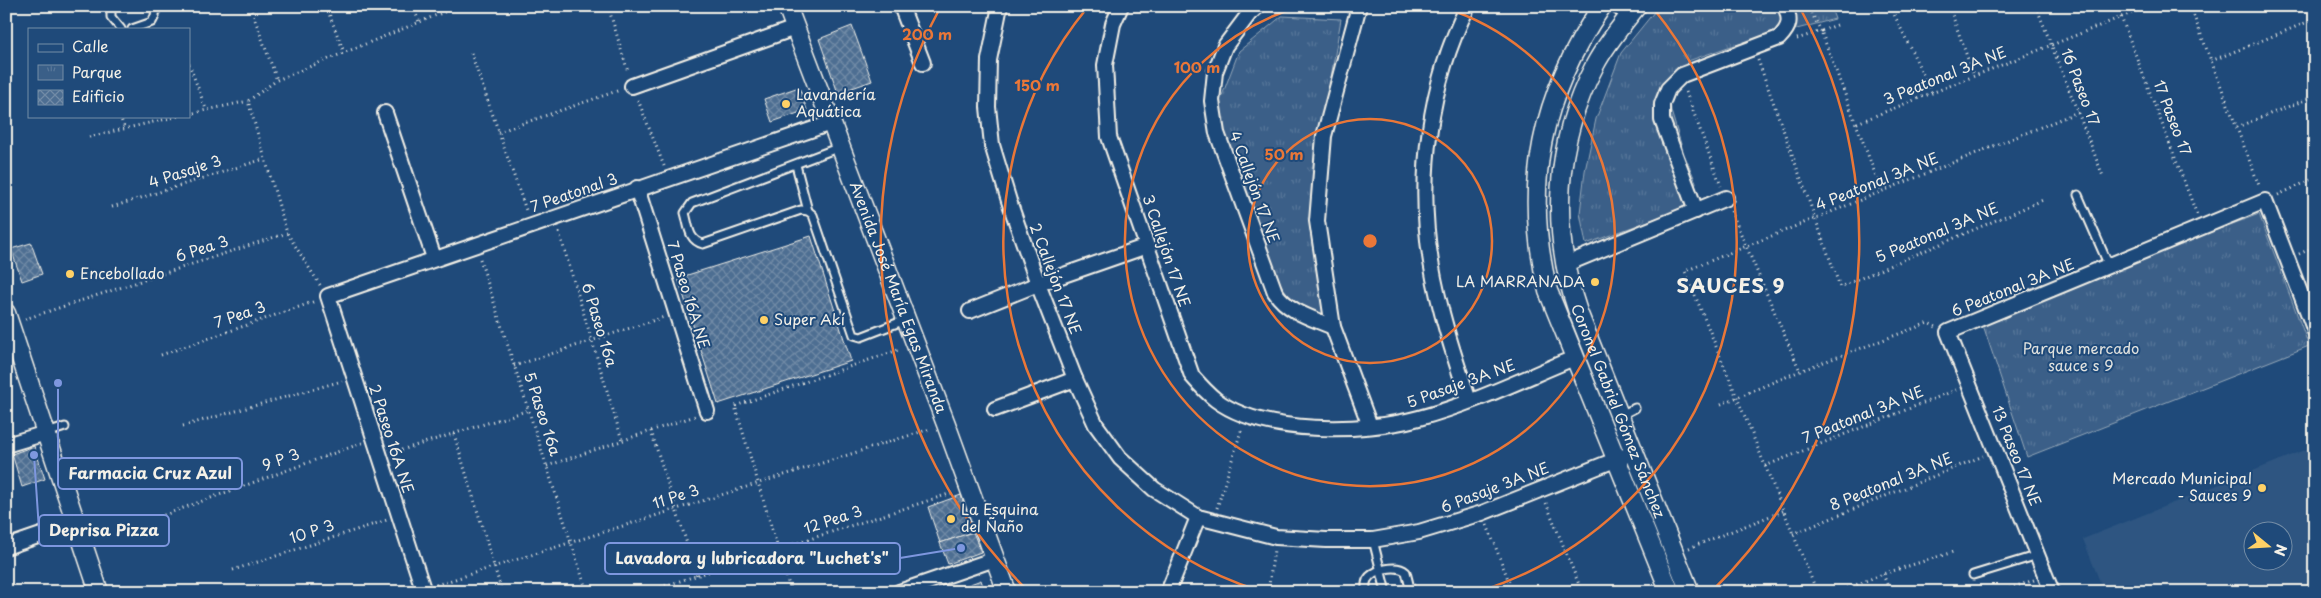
<svg xmlns="http://www.w3.org/2000/svg" width="2321" height="598" font-family="'Playpen Sans',sans-serif">
<defs>
<pattern id="park-tufts" width="24" height="20" patternUnits="userSpaceOnUse" patternTransform="scale(1.25)"><rect width="24" height="20" fill="#3a5f88"/><path d="M3 7l-1-3M5 7V3M7 7l1-3M15 17l-1-3M17 17v-4M19 17l1-3" fill="none" stroke="#577699"/></pattern>
<pattern id="building-cross-hatch" width="8" height="8" patternUnits="userSpaceOnUse" patternTransform="scale(1.25)"><rect width="8" height="8" fill="#4d6e92"/><path d="M0 0l8 8M0 8l8-8" fill="none" stroke="#708aa6"/></pattern>
</defs>
<rect width="100%" height="100%" fill="#1f4a7a"/>
<filter id="ink" filterUnits="userSpaceOnUse"><feTurbulence type="fractalNoise" baseFrequency=".02" numOctaves="2"/><feDisplacementMap in="SourceGraphic" scale="10" xChannelSelector="R" yChannelSelector="G"/><feConvolveMatrix kernelMatrix="1 2 1 2 8 2 1 2 1" color-interpolation-filters="sRGB"/></filter>
<g filter="url(#ink)">
<!-- built -->
<path fill="#2d5581" fill-rule="evenodd" d="M 2315,446 L 2315,592 L 2104,592 L 2083,539 ZM 2254,530 L 2284,530 L 2284,560 L 2254,560 Z"/>
<!-- park -->
<g fill="url(#park-tufts)" stroke="#97a8b8">
<polygon points="1659,6 1830,6 1835,19 1728,47 1688,61 1670,95 1671,111 1684,154 1696,182 1692,205 1586,244 1580,213 1585,171 1596,119 1621,53"/>
<polygon points="1282,16 1341,19 1320,141 1318,224 1330,317 1297,308 1280,283 1219,120 1220,101 1239,51"/>
<polygon points="2259,214 2309,346 2027,457 1981,319"/>
</g>
<!-- building -->
<g fill="url(#building-cross-hatch)" stroke="#f4f1e8">
<polygon points="852,26 872,81 838,93 819,39"/>
<polygon points="799,87 807,110 772,122 764,99"/>
<polygon points="811,236 851,361 718,404 678,278"/>
<polygon points="31,243 42,274 22,281 11,249"/>
<polygon points="34,446 45,479 22,487 12,454"/>
<polygon points="961,495 973,532 940,543 928,507"/>
<polygon points="973,532 981,552 948,564 940,543"/>
<polygon points="981,580 985,592 949,592"/>
</g>
<g fill="none" stroke-linecap="round" stroke-linejoin="round">
<defs>
<g id="service">
<polyline points="111,6 111,17 121,29"/>
<polyline points="132,29 152,22 155,16 156,6"/>
<path d="M 840,147 L 692,203 L 685,213 C 689,226 688,240 703,244 L 801,210 L 808,211 L 813,215 L 854,335 L 861,337 L 905,320"/>
<polyline points="796,165 808,211"/>
<polyline points="2078,195 2109,266"/>
<polyline points="1621,415 1635,408"/>
<polyline points="47,433 65,427"/>
<polyline points="1373,540 1386,592"/>
<polyline points="1973,575 2038,555"/>
<path d="M 1366,592 C 1366,587 1365,584 1367,580 C 1373,569 1397,564 1406,572 L 1411,592"/>
</g>
<g id="minor">
<polyline points="901,6 923,63"/>
<polyline points="1000,6 989,60 988,107 992,145 1009,201 1038,284 1075,379 1096,425 1120,458 1154,489 1198,517 1276,537 1326,540 1373,540 1419,532 1482,513 1635,452"/>
<path d="M 1121,6 L 1113,24 L 1105,65 L 1109,137 L 1192,376 C 1199,384 1207,393 1216,400 C 1263,435 1364,433 1419,418 C 1472,404 1523,379 1574,358"/>
<path d="M 1258,6 L 1249,14 L 1225,46 L 1215,72 L 1212,101 L 1217,133 L 1275,292 C 1288,312 1312,318 1333,327"/>
<polyline points="1359,6 1324,136 1317,221 1333,327 1370,426"/>
<path d="M 1468,6 C 1429,83 1417,177 1431,262 C 1439,310 1454,356 1469,401"/>
<polyline points="1617,6 1630,15"/>
<polyline points="632,86 795,28"/>
<polyline points="385,113 434,258"/>
<polyline points="637,188 707,411"/>
<path d="M 1696,211 L 1662,120 L 1662,104 L 1668,89 L 1682,75 L 1779,38 C 1790,27 1791,20 1785,6"/>
<polyline points="1564,265 1726,198"/>
<polyline points="970,311 1038,284 1147,246"/>
<polyline points="995,409 1075,379"/>
<polyline points="6,445 46,433"/>
<polyline points="6,547 76,523"/>
<polyline points="424,592 328,296 831,123"/>
<polyline points="899,592 995,559"/>
<polyline points="1168,592 1198,517"/>
<polyline points="2052,592 1948,332 2265,201 2315,331"/>
</g>
<g id="tertiary">
<path id="s1" d="M 787,6 L 946,424 L 1007,592"/>
<path d="M 1602,6 C 1541,95 1522,185 1548,291 L 1670,592"/>
<path id="s2" d="M 1637,6 C 1622,25 1606,44 1595,65 C 1554,142 1550,231 1578,312 L 1690,592"/>
<polyline points="6,313 99,592"/>
</g>
</defs>
<!-- service casing -->
<use href="#service" stroke="#f4f1e8" stroke-width="11"/>
<!-- minor casing -->
<use href="#minor" stroke="#f4f1e8" stroke-width="18"/>
<!-- tertiary casing -->
<use href="#tertiary" stroke="#f4f1e8" stroke-width="21"/>
<!-- path -->
<g stroke="#f4f1e8" stroke-width="3" stroke-dasharray="1 4" stroke-linecap="butt">
<polyline points="250,6 277,80"/>
<polyline points="326,6 344,52"/>
<polyline points="413,6 419,22"/>
<polyline points="608,6 628,72"/>
<polyline points="1890,6 1932,93"/>
<polyline points="1949,6 1974,76"/>
<polyline points="2036,6 2103,176"/>
<polyline points="2190,6 2260,188"/>
<polyline points="2121,17 2197,215"/>
<polyline points="1837,25 1821,31 1882,192"/>
<polyline points="1797,39 1821,31 1808,6"/>
<polyline points="471,53 527,213"/>
<polyline points="1758,60 1840,287 2043,200"/>
<polyline points="2211,61 2315,19"/>
<polyline points="189,64 206,109"/>
<polyline points="1686,92 1721,186"/>
<polyline points="638,100 664,166"/>
<polyline points="189,114 248,101"/>
<polyline points="120,116 125,130"/>
<polyline points="1857,123 2149,6"/>
<polyline points="2237,127 2315,96"/>
<polyline points="498,132 620,90"/>
<polyline points="89,137 179,116"/>
<polyline points="2278,195 2315,178"/>
<polyline points="112,207 264,159"/>
<polyline points="1731,211 1800,371"/>
<polyline points="559,232 622,440"/>
<polyline points="2299,254 2315,247"/>
<polyline points="480,259 587,592"/>
<polyline points="320,285 287,233 248,101 277,80 459,6"/>
<polyline points="25,319 287,233"/>
<polyline points="161,355 316,301"/>
<polyline points="514,366 664,317"/>
<polyline points="1721,404 1800,371 1928,323 1936,327"/>
<polyline points="183,426 342,381"/>
<polyline points="651,431 697,575"/>
<polyline points="454,434 502,592"/>
<polyline points="392,453 529,410"/>
<polyline points="547,466 695,416"/>
<polyline points="1765,466 1956,390"/>
<polyline points="1546,503 1582,592"/>
<polyline points="1217,508 1242,428"/>
<polyline points="1487,525 1513,592"/>
<polyline points="1793,534 1983,456"/>
<polyline points="98,539 362,443"/>
<polyline points="1689,548 1783,511"/>
<polyline points="233,570 387,520"/>
<polyline points="1883,574 1890,592"/>
<polyline points="436,585 930,429"/>
<polyline points="646,592 955,492"/>
<polyline points="791,592 735,406 901,349"/>
<polyline points="1268,592 1274,550"/>
<polyline points="1817,592 1685,271 2078,112"/>
<polyline points="1838,592 1883,574 1953,552"/>
<polyline points="2000,592 2034,580"/>
</g>
<!-- service -->
<use href="#service" stroke="#1f4a7a" stroke-width="7"/>
<!-- minor -->
<use href="#minor" stroke="#1f4a7a" stroke-width="14"/>
<!-- tertiary -->
<use href="#tertiary" stroke="#1f4a7a" stroke-width="18"/>
</g>
</g>
<!-- distance rings -->
<g fill="none" stroke="#ea7738" stroke-width="2.5">
<circle cx="1370" cy="241" r="122"/>
<path d="M1442 7A245 245 0 1 1 1298 7"/>
<path d="M1260 591A367 367 0 0 1 1087 8M1653 8A367 367 0 0 1 1480 591"/>
<path d="M1027 590A489 489 0 0 1 940 8M1800 8A489 489 0 0 1 1713 590"/>
</g>
<!-- markers -->
<g fill="#ffd166" stroke="#1f4a7a" stroke-width="2">
<circle cx="786" cy="104" r="5"/>
<circle cx="70" cy="274" r="5"/>
<circle cx="1595" cy="282" r="5"/>
<circle cx="764" cy="320" r="5"/>
<circle cx="2262" cy="488" r="5"/>
<circle cx="951" cy="519" r="5"/>
</g>
<g text-anchor="middle" stroke-width="4" stroke-linejoin="round" paint-order="stroke">
<!-- street labels -->
<g font-size="15" fill="#f4f1e8" stroke="#1f4a7a">
<text transform="translate(1945 76) rotate(-22)" y="5">3 Peatonal 3A NE</text>
<text transform="translate(2080 87) rotate(69)" y="5">16 Paseo 17</text>
<text transform="translate(2172 118) rotate(69)" y="5">17 Paseo 17</text>
<text transform="translate(185 172) rotate(-18)" y="5">4 Pasaje 3</text>
<text transform="translate(1877 182) rotate(-22)" y="5">4 Peatonal 3A NE</text>
<text transform="translate(1254 187) rotate(70)" y="5">4 Callejón 17 NE</text>
<text transform="translate(574 193) rotate(-19)" y="5">7 Peatonal 3</text>
<text transform="translate(1937 233) rotate(-23)" y="5">5 Peatonal 3A NE</text>
<text transform="translate(202 249) rotate(-18)" y="5">6 Pea 3</text>
<text transform="translate(1166 251) rotate(71)" y="5">3 Callejón 17 NE</text>
<text transform="translate(1055 279) rotate(69)" y="5">2 Callejón 17 NE</text>
<text transform="translate(2013 288) rotate(-22)" y="5">6 Peatonal 3A NE</text>
<text transform="translate(688 295) rotate(73)" y="5">7 Paseo 16A NE</text>
<text dy="5" stroke="none"><textPath href="#s1" startOffset="312">Avenida José María Egas Miranda</textPath></text>
<text transform="translate(240 315) rotate(-19)" y="5">7 Pea 3</text>
<text transform="translate(599 325) rotate(73)" y="5">6 Paseo 16a</text>
<text transform="translate(1461 384) rotate(-20)" y="5">5 Pasaje 3A NE</text>
<text dy="5" stroke="none"><textPath href="#s2" startOffset="434">Coronel Gabriel Gómez Sánchez</textPath></text>
<text transform="translate(542 414) rotate(72)" y="5">5 Paseo 16a</text>
<text transform="translate(1863 415) rotate(-22)" y="5">7 Peatonal 3A NE</text>
<text transform="translate(391 439) rotate(72)" y="5">2 Paseo 16A NE</text>
<text transform="translate(2016 456) rotate(68)" y="5">13 Paseo 17 NE</text>
<text transform="translate(281 460) rotate(-20)" y="5">9 P 3</text>
<text transform="translate(1891 482) rotate(-22)" y="5">8 Peatonal 3A NE</text>
<text transform="translate(1495 488) rotate(-21)" y="5">6 Pasaje 3A NE</text>
<text transform="translate(676 497) rotate(-18)" y="5">11 Pe 3</text>
<text transform="translate(833 520) rotate(-18)" y="5">12 Pea 3</text>
<text transform="translate(312 532) rotate(-18)" y="5">10 P 3</text>
</g>
<!-- poi labels -->
<g font-size="15" fill="#f4f1e8" stroke="#1f4a7a" text-anchor="start">
<text x="796" y="100">Lavandería<tspan x="796" dy="17">Aquática</tspan></text>
<text x="80" y="279">Encebollado</text>
<text x="1585" y="287" text-anchor="end">LA MARRANADA</text>
<text x="774" y="325">Super Akí</text>
<text x="2252" y="484" text-anchor="end">Mercado Municipal<tspan x="2252" dy="17">- Sauces 9</tspan></text>
<text x="961" y="515">La Esquina<tspan x="961" dy="17">del Ñaño</tspan></text>
</g>
<!-- park labels -->
<g font-size="15" fill="#e1e2de" stroke="#1f4a7a">
<text x="2081" y="354">Parque mercado<tspan x="2081" dy="17">sauce s 9</tspan></text>
</g>
<!-- district labels -->
<g font-size="20" font-weight="bold" letter-spacing="1" fill="#f4f1e8" stroke="#1f4a7a">
<text x="1731" y="293">SAUCES 9</text>
</g>
</g>
<circle cx="1370" cy="241" r="8" fill="#ea7738" stroke="#1f4a7a" stroke-width="2.5"/>
<g font-size="15" text-anchor="middle" font-weight="bold" fill="#ea7738" stroke="#1f4a7a" stroke-width="4" stroke-linejoin="round" paint-order="stroke">
<text x="927" y="40">200 m</text>
<text x="1197" y="73">100 m</text>
<text x="1037" y="91">150 m</text>
<text x="1284" y="160">50 m</text>
</g>
<!-- callouts -->
<path fill="none" stroke="#7e97df" stroke-width="2" d="M58 383L58 474M34 455L39 530M961 548L900 558"/>
<g fill="#7e97df" stroke="#1f4a7a" stroke-width="2">
<circle cx="58" cy="383" r="5"/>
<circle cx="34" cy="455" r="5"/>
<circle cx="961" cy="548" r="5"/>
</g>
<g fill="#1f4a7a" stroke="#7e97df" stroke-width="2">
<rect x="58" y="458" width="184" height="31" rx="5"/>
<rect x="39" y="515" width="130" height="31" rx="5"/>
<rect x="605" y="543" width="295" height="31" rx="5"/>
</g>
<g font-size="16" text-anchor="middle" font-weight="bold" fill="#f4f1e8">
<text x="150" y="479">Farmacia Cruz Azul</text>
<text x="104" y="536">Deprisa Pizza</text>
<text x="752" y="564">Lavadora y lubricadora "Luchet's"</text>
</g>
<!-- margin -->
<rect width="2321" height="598" fill="none" stroke="#1f4a7a" stroke-width="25"/>
<rect x="12" y="12" width="2296" height="573" fill="none" stroke="#f4f1e8" stroke-width="2" filter="url(#ink)"/>
<!-- legend -->
<rect x="28" y="28" width="162" height="90" fill="#1f4a7a" stroke="#748da6"/>
<rect x="38" y="44" width="25" height="8" fill="#1f4a7a" stroke="#748da6"/>
<text x="72" y="52" font-size="15" fill="#f4f1e8">Calle</text>
<rect x="38" y="65" width="25" height="15" fill="url(#park-tufts)" stroke="#748da6"/>
<text x="72" y="78" font-size="15" fill="#f4f1e8">Parque</text>
<rect x="38" y="90" width="25" height="15" fill="url(#building-cross-hatch)" stroke="#748da6"/>
<text x="72" y="102" font-size="15" fill="#f4f1e8">Edificio</text>
<!-- north arrow -->
<g transform="translate(2268 546) rotate(108)"><circle r="24" fill="#1f4a7a" stroke="#748da6"/>
<path d="M0-4L9 19L0 12L-9 19Z" fill="#ffd166"/>
<text y="-8" font-size="14" font-weight="bold" text-anchor="middle" fill="#f4f1e8">N</text>
</g>
</svg>
